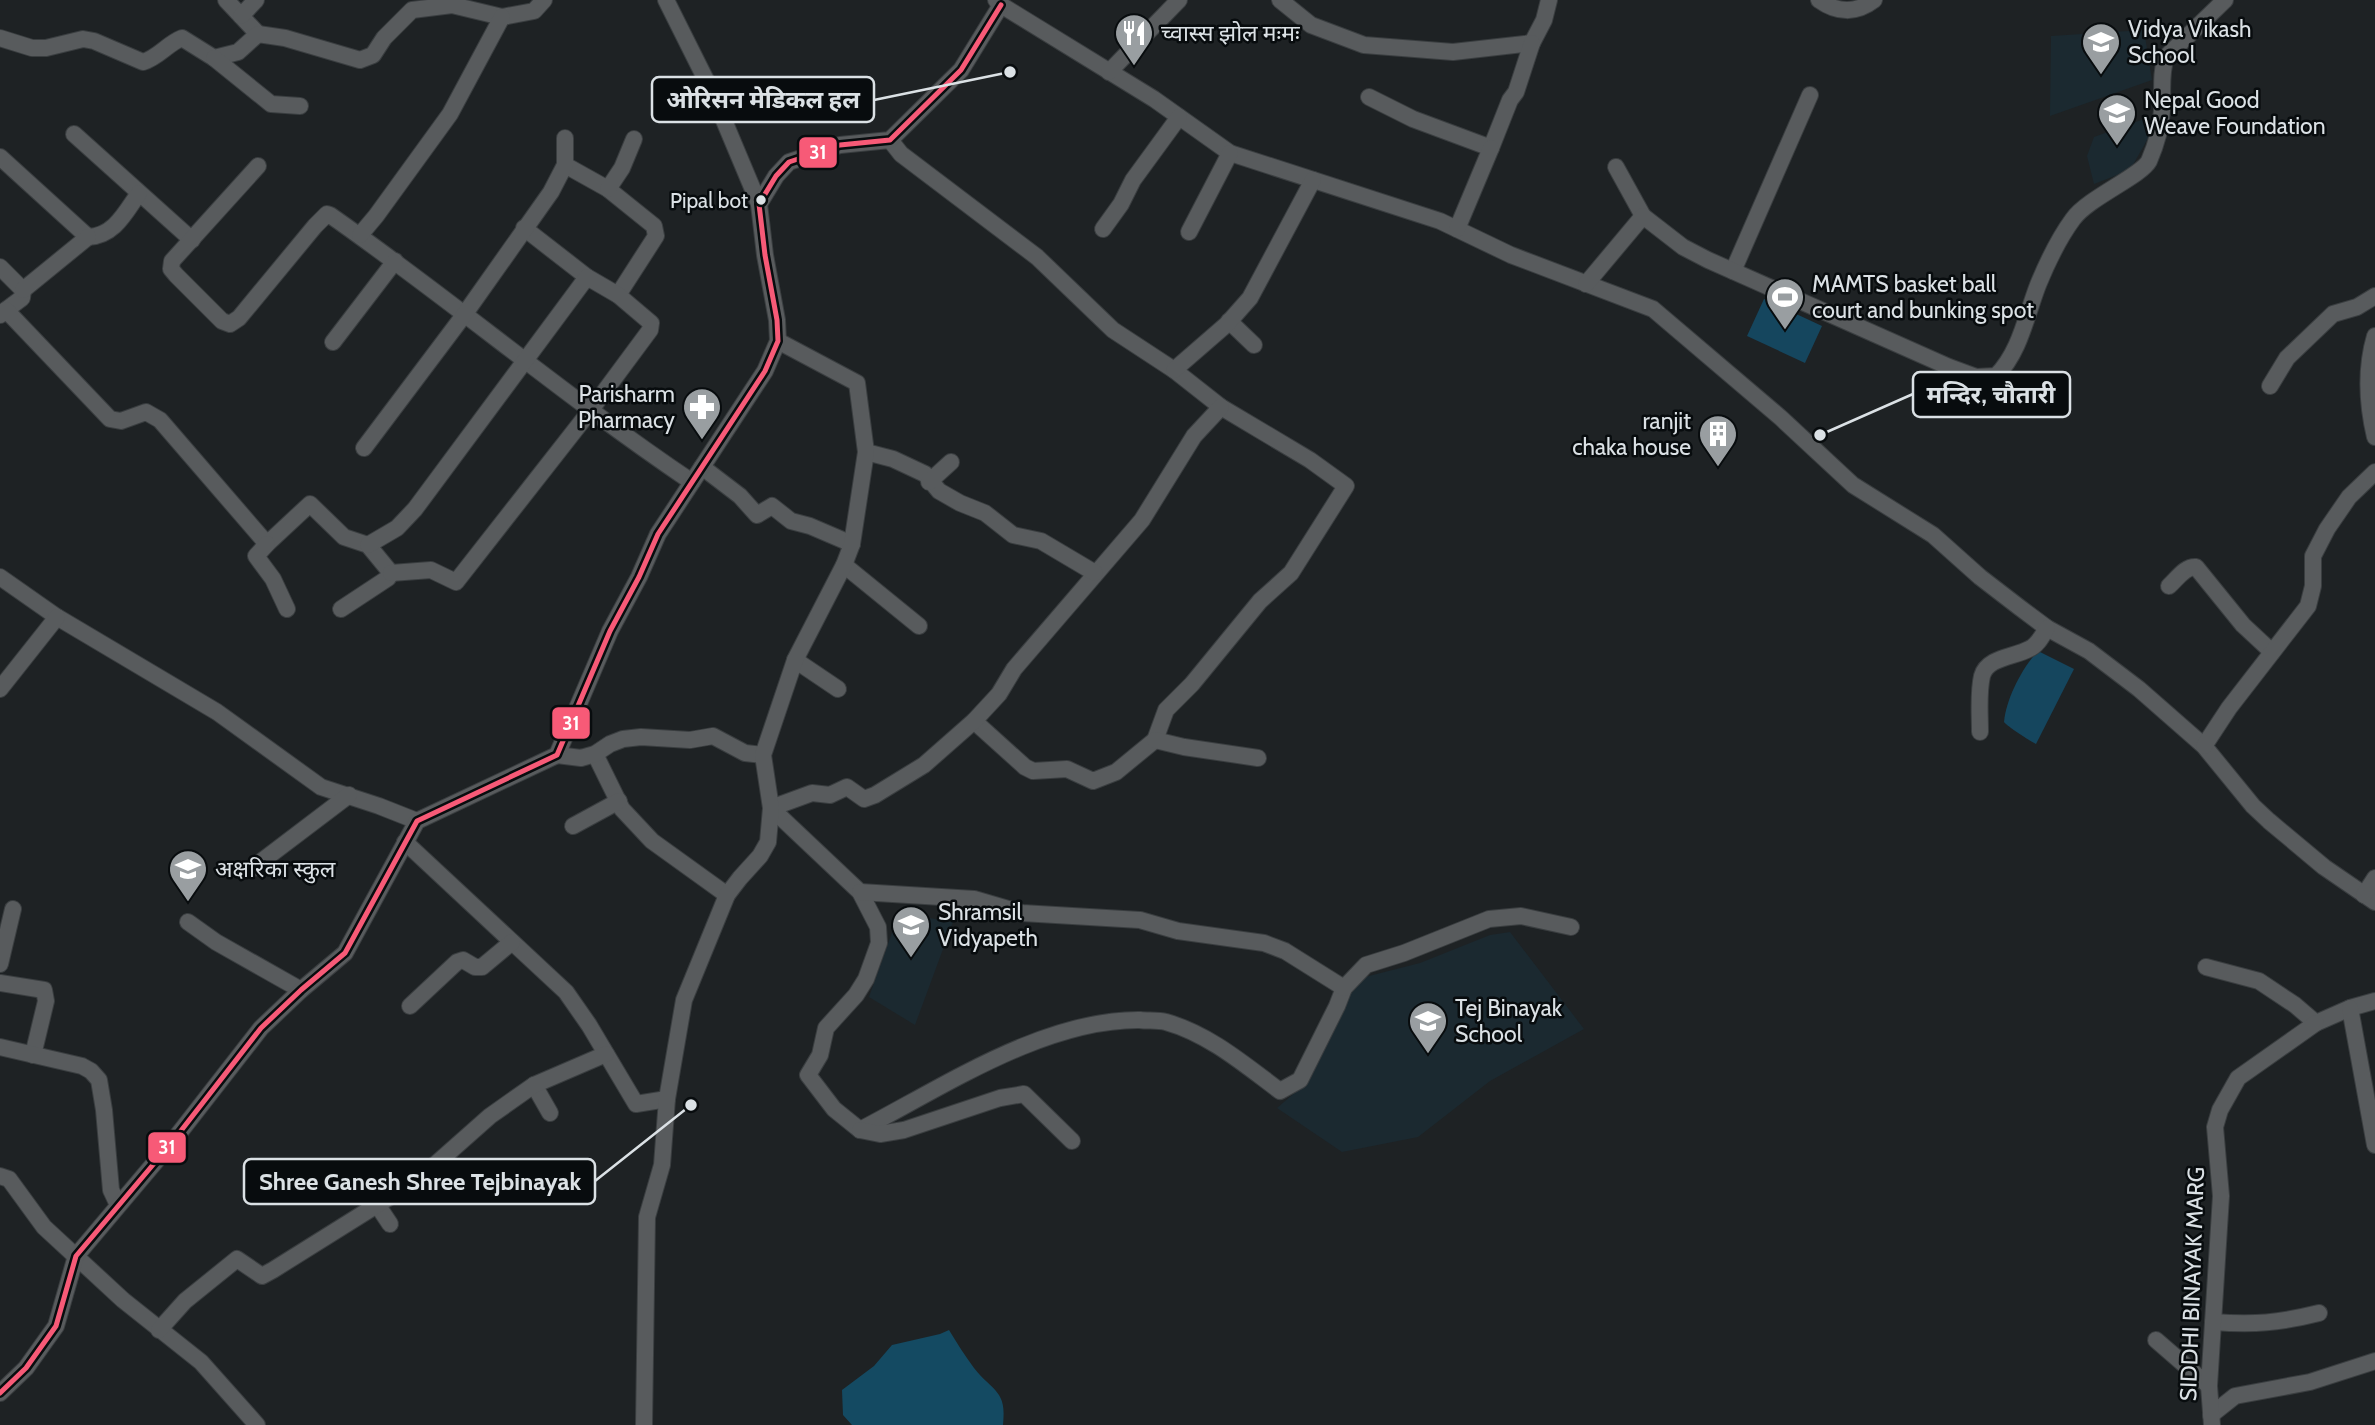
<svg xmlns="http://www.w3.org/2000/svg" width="2375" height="1425" font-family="Cabin,'Noto Sans Devanagari',sans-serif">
<rect width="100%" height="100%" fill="#1e2224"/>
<!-- built -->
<g fill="#1b2930">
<polygon points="2144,30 2152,80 2050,116 2051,36"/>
<polygon points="2144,119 2151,133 2130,170 2094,184 2087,156 2094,137"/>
<polygon points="899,913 953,922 915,1025 869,997"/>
<polygon points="1510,932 1584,1029 1490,1081 1418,1137 1342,1152 1277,1108 1305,1084 1353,984 1365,977 1420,963 1490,935"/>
</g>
<!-- green -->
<g fill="#15465e">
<polygon points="1764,299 1822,326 1805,363 1747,336"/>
<path d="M 2038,651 L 2074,669 L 2036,744 C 2030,741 2008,727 2004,722 C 2006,699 2022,668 2038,651 Z"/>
</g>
<!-- forest -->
<path fill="#144a62" d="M 949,1330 C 957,1343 965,1356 974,1368 C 993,1392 1007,1390 1003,1425 L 852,1425 L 843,1415 L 842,1390 L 874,1366 L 892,1345 L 940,1334 Z"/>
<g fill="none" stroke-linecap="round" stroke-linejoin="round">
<defs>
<g id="minor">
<polyline points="226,0 258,34"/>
<polyline points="666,0 712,92 759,204"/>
<polyline points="996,0 1001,5 1154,99 1230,153 1440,221 1511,255 1653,309 1781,418 1853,485 1933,535 1980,577 2019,607 2047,628 2089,651 2139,689 2204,746 2253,806 2269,821 2324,867 2375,902"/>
<polyline points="1280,0 1311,25 1364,45 1453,52 1532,43 1544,20 1549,0"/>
<path d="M 1819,0 C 1837,13 1856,14 1874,0"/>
<polyline points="241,16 256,0"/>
<path d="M 0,38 L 32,48 L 46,48 L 83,39 L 94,41 L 143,62 C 159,57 167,44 182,38 L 214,58 L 238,52 L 258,34 L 285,38 L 360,60 L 373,55 L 384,38 L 412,10 L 452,5 L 502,17 L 534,11 L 544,0"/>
<polyline points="214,58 271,104 300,106"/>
<polyline points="1109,72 1179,0"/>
<polyline points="1369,97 1413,119 1491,148 1510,100 1516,92 1532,43"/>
<polyline points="74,134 192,240"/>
<polyline points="890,140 901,154 1037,257 1113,330 1174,370 1221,407 1310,460 1346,486 1291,573 1260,601 1192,684 1166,710 1155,740 1116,772 1093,781 1067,769 1033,771 1025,767 974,721"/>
<path d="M 0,157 L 88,237 C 114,236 125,213 139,193"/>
<polyline points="565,165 608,189 654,226 656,236 618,295"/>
<path d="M 258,166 L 172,261 L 171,269 L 176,275 L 222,321 L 230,324 L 239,318 L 315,226 L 327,214 L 330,215 C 453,301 567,398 692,482"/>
<polyline points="1616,167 1643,216"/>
<polyline points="608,189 622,168 634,139"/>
<polyline points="524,228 587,277"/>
<polyline points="1103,229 1121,204 1133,180 1179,117"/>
<polyline points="1457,229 1491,148"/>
<polyline points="1189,232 1230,153"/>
<polyline points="360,235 376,216 450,114 502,17"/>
<polyline points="0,267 23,290 22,298 6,310"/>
<polyline points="1733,271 1810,95"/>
<path d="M 1586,284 L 1643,216 L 1683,247 L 1708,260 L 1949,367 L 1976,377 L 1996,376 C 2020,352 2026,316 2038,285 C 2047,263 2059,238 2073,219 C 2088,198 2141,176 2149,161 C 2156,145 2161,127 2162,110 C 2163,92 2160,74 2166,57 L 2225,0"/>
<polyline points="23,290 88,237"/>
<polyline points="0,315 6,310 110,419 121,421 146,412 160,420 267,544 310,504 344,537 368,545 391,573 388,578 341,609"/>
<polyline points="1229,321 1254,345"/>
<path d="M 2375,336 C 2365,370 2367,403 2375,437"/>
<polyline points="333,342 395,261"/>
<polyline points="1174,370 1227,324 1250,298 1313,180"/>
<polyline points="2270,386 2287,358 2333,314 2357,307 2375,296"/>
<path d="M 1221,407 L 1194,436 L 1142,520 L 1014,669 L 999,694 L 974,721 L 924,765 L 875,795 L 864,799 L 847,787 L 830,795 L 812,793 L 771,808 L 860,892 L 878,927 L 879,943 L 866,979 L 856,995 L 826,1028 L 820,1055 L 808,1075 L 834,1109 L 860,1130 C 943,1087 1044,1019 1140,1020 C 1148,1021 1158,1020 1166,1022 C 1209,1034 1245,1065 1280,1091 L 1300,1080 L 1337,1006 L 1344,988"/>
<polyline points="364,448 464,315 551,192 565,165 565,138"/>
<polyline points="866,452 893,459 925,474 939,491 960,503 985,513 1013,535 1041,541 1095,573"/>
<polyline points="702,467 740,496 757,515 772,506 791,521 810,526 852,544"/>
<polyline points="929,482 951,462"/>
<polyline points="267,544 256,556 273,579 287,609"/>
<polyline points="368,545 397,528 415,509 587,277 618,295 651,323 650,330 590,411 456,582 431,570 391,573"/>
<polyline points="844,565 919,626"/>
<polyline points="0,577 57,617 217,712 321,787 379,806 417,821"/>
<path d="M 2169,586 C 2177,579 2185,566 2196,567 L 2243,625 L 2272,652"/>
<polyline points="795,660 838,689"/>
<polyline points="0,689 57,617"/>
<path d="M 1980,732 C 1980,714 1978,693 1982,676 C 1987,657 2015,657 2029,649 C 2038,645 2042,636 2047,628"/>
<polyline points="1155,740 1184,747 1258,758"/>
<polyline points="2204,746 2229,708 2308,606 2313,586 2313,556 2327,529 2349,497 2375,472"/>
<polyline points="595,754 622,809 652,841 727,895"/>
<polyline points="557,755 581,758 595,754 610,744 623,739 641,737 690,740 713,736 745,753 763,755"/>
<polyline points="573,826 619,801"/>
<polyline points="405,842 566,992 589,1025 636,1104 667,1099"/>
<polyline points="250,870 349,795"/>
<polyline points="860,892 974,899 1022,913 1140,920 1178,931 1264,943 1285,951 1344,988 1366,965 1404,953 1489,919 1521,916 1571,927"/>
<polyline points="2364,895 2375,878"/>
<polyline points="188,922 216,942 301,990"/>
<polyline points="0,964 13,909"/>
<polyline points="2206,967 2259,981 2295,1005 2316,1023 2350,1008 2375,1001"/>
<polyline points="0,983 44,990 46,1001 33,1055"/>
<polyline points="410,1006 457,962 463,960 475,967 482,967 512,942"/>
<polyline points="2350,1008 2375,1145"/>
<polyline points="0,1047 82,1066 91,1071 99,1080 104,1110 111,1190 118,1205"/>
<polyline points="534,1085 550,1113"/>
<polyline points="860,1130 880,1134 904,1130 1000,1098 1024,1094 1072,1141"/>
<polyline points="0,1176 9,1179 44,1227 123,1300 201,1362 257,1425"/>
<polyline points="378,1206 390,1224"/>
<path d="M 2213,1322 C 2255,1325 2278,1323 2319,1313"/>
<polyline points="159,1330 185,1301 237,1259 262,1276 273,1270 420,1178 490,1116 534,1085 606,1054"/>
<polyline points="2156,1340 2209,1386"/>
<polyline points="0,1393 26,1368 56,1326 76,1256 173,1141 261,1028 301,990 345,953 417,821 557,755 610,631 639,577 658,534 765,371 778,341 777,320 765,255 759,204 776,176 789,162 840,145 890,140 961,70 1001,5"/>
<polyline points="2211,1415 2235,1396 2310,1382 2375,1361"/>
<polyline points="644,1425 647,1217 662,1165 667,1099 684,1000 727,895 740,878 760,856 768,842 771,808 763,755 795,660 844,565 852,544 866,452 857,383 778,341"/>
<polyline points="2212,1425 2209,1386 2221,1196 2215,1127 2220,1110 2238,1078 2316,1023"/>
</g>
</defs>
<!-- minor casing -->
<use href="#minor" stroke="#3a3e40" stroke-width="18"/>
<!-- minor -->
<use href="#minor" stroke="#585b5d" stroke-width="16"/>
<defs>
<polyline id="bus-1" points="0,1393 26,1368 56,1326 76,1256 173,1141 261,1028 301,990 345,953 417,821 557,755 610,631 639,577 658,534 765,371 778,341 777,320 765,255 759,204 776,176 789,162 840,145 890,140 961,70 1001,5"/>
</defs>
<!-- bus-1 casing -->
<use href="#bus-1" stroke="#080c0e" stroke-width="10"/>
<!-- bus-1 -->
<use href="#bus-1" stroke="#f75a77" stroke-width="5"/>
</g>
<!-- icons -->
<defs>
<symbol id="restaurant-pin" viewBox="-11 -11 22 30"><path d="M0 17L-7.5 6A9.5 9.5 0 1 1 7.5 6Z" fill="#999ea1" stroke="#080c0e"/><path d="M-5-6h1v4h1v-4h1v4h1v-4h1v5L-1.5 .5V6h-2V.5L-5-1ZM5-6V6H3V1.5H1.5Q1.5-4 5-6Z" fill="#fff"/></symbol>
<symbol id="school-pin" viewBox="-11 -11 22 30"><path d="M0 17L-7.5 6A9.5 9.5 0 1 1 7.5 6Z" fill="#999ea1" stroke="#080c0e"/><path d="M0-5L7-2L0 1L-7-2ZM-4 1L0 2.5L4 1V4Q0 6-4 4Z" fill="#fff"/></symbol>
<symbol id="stadium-pin" viewBox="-11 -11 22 30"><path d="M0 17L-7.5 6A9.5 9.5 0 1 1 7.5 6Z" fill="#999ea1" stroke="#080c0e"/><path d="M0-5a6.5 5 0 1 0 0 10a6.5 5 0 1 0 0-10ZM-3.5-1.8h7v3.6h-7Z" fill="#fff"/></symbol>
<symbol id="pharmacy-pin" viewBox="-11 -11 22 30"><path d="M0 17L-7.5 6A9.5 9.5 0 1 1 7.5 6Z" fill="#999ea1" stroke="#080c0e"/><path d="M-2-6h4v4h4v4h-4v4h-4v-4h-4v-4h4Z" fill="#fff"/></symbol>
<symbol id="building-pin" viewBox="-11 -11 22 30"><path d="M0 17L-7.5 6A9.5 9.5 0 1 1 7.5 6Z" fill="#999ea1" stroke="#080c0e"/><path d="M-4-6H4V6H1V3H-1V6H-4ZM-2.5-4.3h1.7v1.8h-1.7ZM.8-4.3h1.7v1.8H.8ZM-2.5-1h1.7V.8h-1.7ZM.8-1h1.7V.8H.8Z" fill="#fff"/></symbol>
</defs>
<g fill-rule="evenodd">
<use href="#restaurant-pin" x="1112" y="11" width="44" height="60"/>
<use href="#school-pin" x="2079" y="20" width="44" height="60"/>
<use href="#school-pin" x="2095" y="91" width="44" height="60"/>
<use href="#stadium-pin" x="1763" y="275" width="44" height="60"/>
<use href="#pharmacy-pin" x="680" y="385" width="44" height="60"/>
<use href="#building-pin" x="1696" y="412" width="44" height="60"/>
<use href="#school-pin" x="166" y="847" width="44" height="60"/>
<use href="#school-pin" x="889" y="903" width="44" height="60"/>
<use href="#school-pin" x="1406" y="999" width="44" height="60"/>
</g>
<!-- markers -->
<circle fill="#dbe1e5" stroke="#080c0e" stroke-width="2.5" cx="761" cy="200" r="6"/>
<g text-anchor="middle" stroke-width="5" stroke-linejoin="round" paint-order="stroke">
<!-- bus labels -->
<g font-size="21" fill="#dbe1e5" stroke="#080c0e" text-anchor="end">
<text x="748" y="208">Pipal bot</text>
</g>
<!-- poi labels -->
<g font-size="23" fill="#dbe1e5" stroke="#080c0e" text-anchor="start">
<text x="2128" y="37">Vidya Vikash<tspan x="2128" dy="26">School</tspan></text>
<text x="1161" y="41">च्वास्स झोल मःमः</text>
<text x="2144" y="108">Nepal Good<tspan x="2144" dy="26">Weave Foundation</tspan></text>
<text x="1812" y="292">MAMTS basket ball<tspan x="1812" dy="26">court and bunking spot</tspan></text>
<text x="675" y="402" text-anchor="end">Parisharm<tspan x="675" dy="26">Pharmacy</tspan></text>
<text x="1691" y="429" text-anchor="end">ranjit<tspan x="1691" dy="26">chaka house</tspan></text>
<text x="215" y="877">अक्षरिका स्कुल</text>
<text x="938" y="920">Shramsil<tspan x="938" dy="26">Vidyapeth</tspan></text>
<text x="1455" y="1016">Tej Binayak<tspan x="1455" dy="26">School</tspan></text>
</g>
<!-- street labels -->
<g font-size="23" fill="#dbe1e5" stroke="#080c0e">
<text transform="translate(2192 1284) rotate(-88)" y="8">SIDDHI BINAYAK MARG</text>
</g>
</g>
<!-- callouts -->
<path fill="none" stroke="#dbe1e5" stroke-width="2.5" d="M1010 72L874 100M1820 435L1913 394M691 1105L595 1181"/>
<g fill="#dbe1e5" stroke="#080c0e" stroke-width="2.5">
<circle cx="1010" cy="72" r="7"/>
<circle cx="1820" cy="435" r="7"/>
<circle cx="691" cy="1105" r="7"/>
</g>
<g fill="#080c0e" stroke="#dbe1e5" stroke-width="2.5">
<rect x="652" y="77" width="222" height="45" rx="7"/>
<rect x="1913" y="372" width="157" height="45" rx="7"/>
<rect x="244" y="1159" width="351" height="45" rx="7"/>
</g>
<g font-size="24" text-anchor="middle" font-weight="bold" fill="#dbe1e5">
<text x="763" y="108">ओरिसन मेडिकल हल</text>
<text x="1991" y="403">मन्दिर, चौतारी</text>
<text x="420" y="1190">Shree Ganesh Shree Tejbinayak</text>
</g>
<g stroke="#080c0e" stroke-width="2.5">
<rect x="798" y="136" width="40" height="33" rx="7" fill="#f75a77"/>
<rect x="551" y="706" width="40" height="34" rx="7" fill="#f75a77"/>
<rect x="147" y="1131" width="40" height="33" rx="7" fill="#f75a77"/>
</g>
<g font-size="19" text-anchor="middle" font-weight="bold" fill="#fff">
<text x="818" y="159">31</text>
<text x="571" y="730">31</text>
<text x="167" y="1154">31</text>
</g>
</svg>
